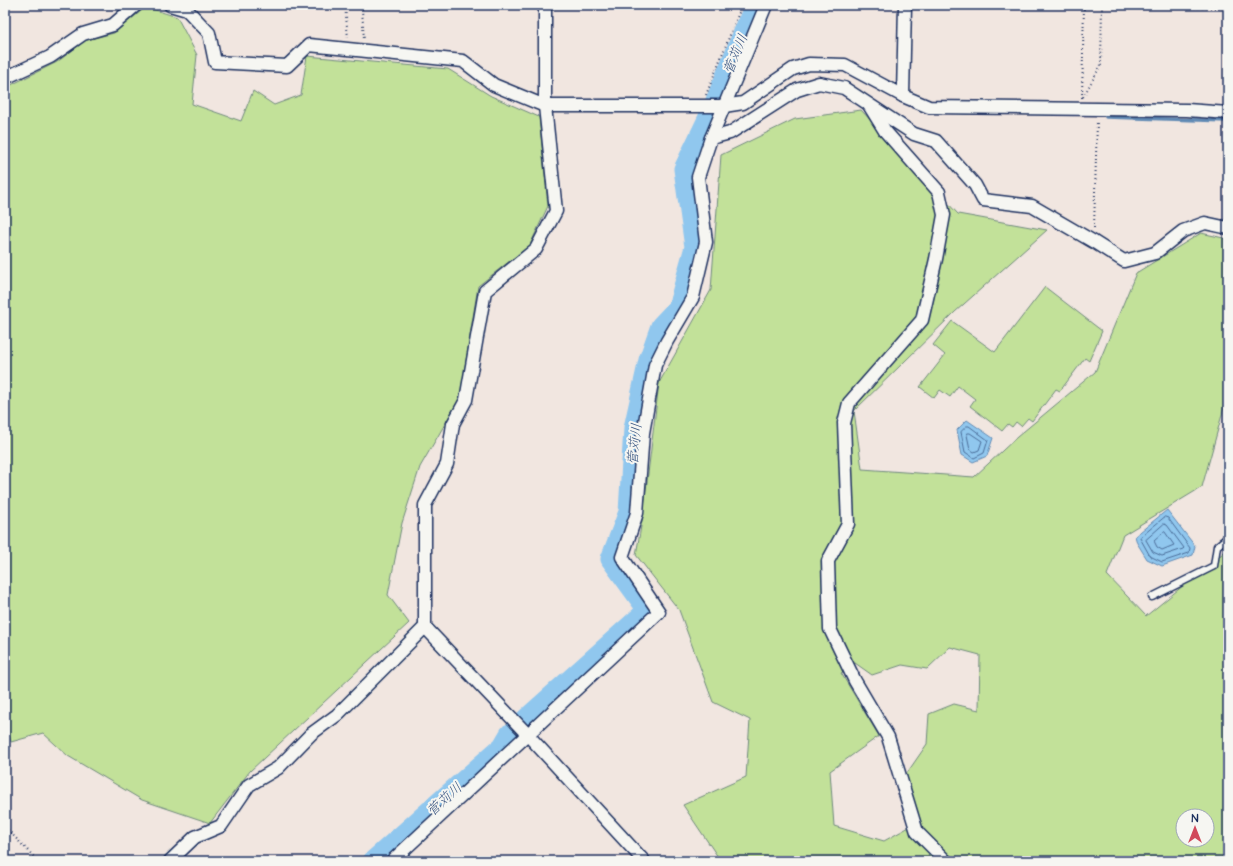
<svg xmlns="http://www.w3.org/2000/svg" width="1233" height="866" font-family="'Architects Daughter','Klee One',sans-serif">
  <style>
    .green { fill: #c2e199; stroke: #6e887c; fill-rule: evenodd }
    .water { fill: #90c7ee; stroke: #618ab4 }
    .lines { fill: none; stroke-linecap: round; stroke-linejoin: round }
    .shore { stroke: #4a6c98; stroke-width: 1 }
    .stream { stroke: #618ab4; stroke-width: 3.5 }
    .river { stroke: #90c7ee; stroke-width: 21 }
    .lane-casing { stroke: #1b2f5e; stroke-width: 9 }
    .street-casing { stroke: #1b2f5e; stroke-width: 15 }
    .path { stroke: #1b2f5e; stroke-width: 2; stroke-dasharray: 1 3; stroke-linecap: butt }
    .lane { stroke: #f6f6f2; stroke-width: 6 }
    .street { stroke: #f6f6f2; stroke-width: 12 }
    .labels { text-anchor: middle; stroke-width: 4; stroke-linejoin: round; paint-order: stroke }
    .water-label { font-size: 14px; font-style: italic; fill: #385582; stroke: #f6f6f2 }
  </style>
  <rect width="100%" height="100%" fill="#f1e6e0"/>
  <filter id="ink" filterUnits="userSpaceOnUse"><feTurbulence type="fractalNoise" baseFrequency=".025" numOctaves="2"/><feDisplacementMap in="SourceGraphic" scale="8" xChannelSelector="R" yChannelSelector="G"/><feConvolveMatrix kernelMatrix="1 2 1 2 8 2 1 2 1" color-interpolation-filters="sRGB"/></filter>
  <g filter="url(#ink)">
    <g class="green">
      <polygon points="146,7 177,17 197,55 192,104 241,121 253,91 274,105 301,95 307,56 448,69 491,96 539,117 548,206 530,245 478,286 460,398 420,467 402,523 388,595 409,623 250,771 210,823 142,800 68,756 43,733 11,742 5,720 5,88 57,62 86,40 114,33"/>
      <path d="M861 110 958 214 1047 230 955 312 854 411 862 469 974 477 1017 437 1095 372 1136 273 1201 233 1228 239V393L1202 487 1123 535 1107 575 1146 616 1228 549V861H734L718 857 683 805 746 777 750 720 713 702 679 610 636 555 643 515 659 383 711 290 721 155 795 119ZM950 647 980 655 979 710 954 704 929 714 927 744 898 786 911 826 884 841 834 826 830 771 879 736 841 673 855 663 872 675 902 665 927 669ZM1183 816H1207V840H1183Z"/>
      <polygon points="1045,287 1102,331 1089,361 1085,358 1060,391 1056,389 1032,421 1028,418 1021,426 1016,422 1012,427 1008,424 1002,431 970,406 975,399 958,386 950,397 940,390 934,398 920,387 945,355 933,345 952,321 995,352"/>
    </g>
    <g class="water">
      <polygon points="967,420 993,438 987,456 973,462 962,455 957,430"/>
      <polygon points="1167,510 1195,546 1193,555 1162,566 1147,559 1137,543 1135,536"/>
    </g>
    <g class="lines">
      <g class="shore">
        <polygon points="967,426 969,426 988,440 984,453 974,458 965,452 961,432"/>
        <polygon points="968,433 970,433 982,441 979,450 974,452 970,449 967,435"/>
        <polygon points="1165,517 1168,518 1190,548 1189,553 1162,562 1150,556 1140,538"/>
        <polygon points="1164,524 1167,525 1184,548 1183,549 1162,556 1153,552 1146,540"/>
        <polygon points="1165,532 1174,545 1162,550 1157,547 1154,541 1163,533"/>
      </g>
      <polyline class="stream" points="1106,117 1228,121"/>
      <g class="river">
        <polyline points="715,103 755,5"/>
        <polyline points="525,720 648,610 611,559 629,512 634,428 649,360 661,326 678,308 695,247 684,169 709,117"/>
        <polyline points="373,861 503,746 510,734"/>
      </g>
      <g class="lane-casing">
        <polyline id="lane" points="1152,597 1214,566 1217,546 1228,537"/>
      </g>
      <g class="street-casing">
        <g id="street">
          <polyline points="170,5 187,10 209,33 215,62 287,66 309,45 463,61 494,85 545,106 724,106 743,103 793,69 809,64 845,65 903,96 929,107 1187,110 1228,113"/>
          <polyline points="545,5 545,106 556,211 536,249 485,291 466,400 453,424 447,464 425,505 425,627 527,734 644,861"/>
          <polyline points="5,78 50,57 83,34 113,25 136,5"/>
          <polyline points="903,96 905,5"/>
          <polyline points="869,105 885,131 939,192 944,215 936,259 922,320 849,403 844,423 848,524 828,561 830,629 855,681 888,737 917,832 946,861"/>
          <polyline points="711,138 730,133 797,90 819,83 844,88 914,134 936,141 975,185 983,200 1032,206 1094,242 1124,261 1155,253 1183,231 1205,223 1228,228"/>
          <polyline points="170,861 195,837 221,826 249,785 278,768 311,734 337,715 425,627"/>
          <polyline points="392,861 659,612 622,557 637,513 643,433 655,365 667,341 693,297 706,242 698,177 711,138 766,5"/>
        </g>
      </g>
      <g class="path">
        <polyline points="345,5 348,38"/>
        <polyline points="363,5 362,9 364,40"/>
        <polyline points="1102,5 1228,8"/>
        <polyline points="6,65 6,5"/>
        <polyline points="706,95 742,5"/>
        <polyline points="1083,97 1101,65 1102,5"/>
        <polyline points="1082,98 1084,5"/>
        <polyline points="1094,228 1097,121"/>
        <polyline points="5,827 38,861"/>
        <polyline points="5,833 8,831"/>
      </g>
      <use href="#lane" class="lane"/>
      <use href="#street" class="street"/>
    </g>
  </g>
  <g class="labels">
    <g class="water-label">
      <text transform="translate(735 54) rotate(-67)" y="5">菅苅川</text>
      <text transform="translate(634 444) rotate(-84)" y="5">菅苅川</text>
      <text transform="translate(444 799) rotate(-42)" y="5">菅苅川</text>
    </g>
  </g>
  <rect width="1233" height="866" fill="none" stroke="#f6f6f2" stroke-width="20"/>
  <rect x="10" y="10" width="1213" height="846" fill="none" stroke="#1b2f5e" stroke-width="1.5" filter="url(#ink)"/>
  <g transform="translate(1195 828)"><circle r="19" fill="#f6f6f2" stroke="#9ea6b7"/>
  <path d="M0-3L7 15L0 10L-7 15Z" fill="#d1495b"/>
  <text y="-6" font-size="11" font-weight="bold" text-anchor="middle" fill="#1b2f5e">N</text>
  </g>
</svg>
